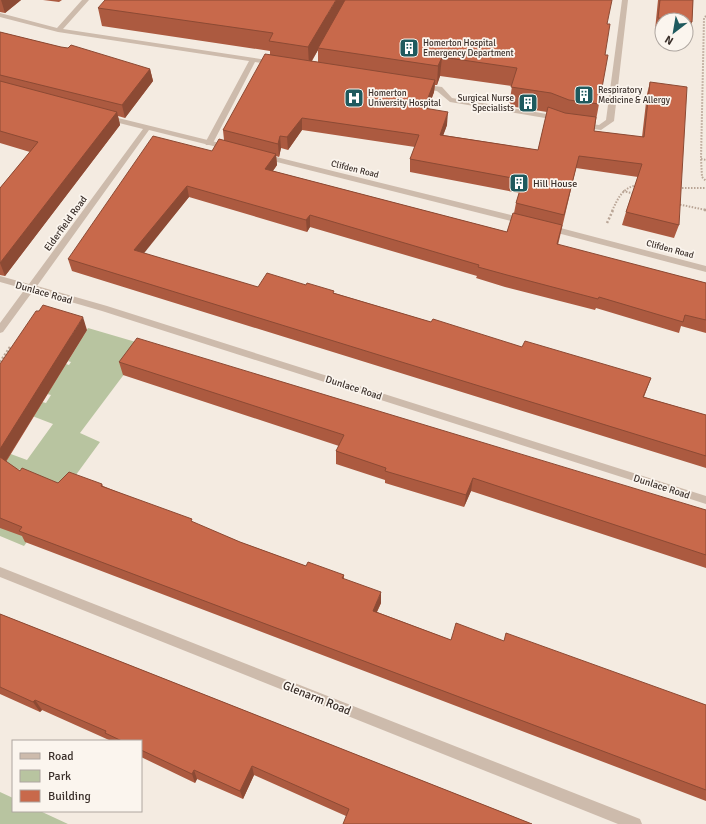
<svg xmlns="http://www.w3.org/2000/svg" width="706" height="824" font-family="Signika,sans-serif">
  <style>
    .green { fill: #b8c4a0 }
    .lines { fill: none; stroke-linecap: round; stroke-linejoin: round }
    .path-far1 { stroke: #b9a596; stroke-width: 2; stroke-dasharray: 1.5 1.5; stroke-linecap: butt }
    .path { stroke: #b9a596; stroke-width: 2.5; stroke-dasharray: 2 2; stroke-linecap: butt }
    .service { fill: #cdbbac; fill-rule: evenodd }
    .minor { fill: #cdbbac; fill-rule: evenodd }
    .wall { fill: #ac5a40; fill-rule: evenodd }
    .shaded-wall { fill: #8c4a34 }
    .building { fill: #c8694b; stroke: #8c4a34 }
    .labels { text-anchor: middle; stroke-width: 3.5; stroke-linejoin: round; paint-order: stroke }
    .far-poi-label { font-size: 9px; fill: #3b302b; stroke: #fbf5ee; text-anchor: start }
    .far-street-label { font-size: 9px; fill: #3b302b; stroke: #fbf5ee }
    .poi-label { font-size: 10px; fill: #3b302b; stroke: #fbf5ee; text-anchor: start }
    .street-label { font-size: 10px; fill: #3b302b; stroke: #fbf5ee }
    .near-street-label { font-size: 12px; fill: #3b302b; stroke: #fbf5ee }
  </style>
  <rect width="100%" height="100%" fill="#f4ebe1"/>
  <g class="green">
    <polygon points="88,328 146,345 80,433 100,442 24,546 0,536 0,488 23,471 0,462 0,450 27,460 53,424 27,414 42,402 46,403 51,395 47,394 66,364 69,365 71,362 68,361"/>
    <polygon points="0,792 13,798 13,811 40,811 68,824 0,824"/>
  </g>
  <g class="lines">
    <g class="path-far1">
      <polyline points="706,16 704,18 701,159 702,177 706,181"/>
      <polyline points="701,159 706,160"/>
      <polyline points="679,188 706,188"/>
      <polyline points="623,191 635,194"/>
      <polyline points="677,204 706,210"/>
      <path d="M612 211C618 198 623 187 638 185"/>
    </g>
    <g class="path">
      <polyline points="704,210 706,210"/>
      <polyline points="607,223 613,210"/>
      <polyline points="0,362 10,347"/>
    </g>
    <g class="service">
      <polygon points="82,0 89,0 63,29 274,61 277,63 274,65 255,62 213,143 212,145 206,145 205,143 249,61 58,32 0,17 0,13 57,28"/>
      <polygon points="622,0 628,0 614,121 601,130 579,127 578,125 582,123 599,125 606,120"/>
      <polygon points="419,84 442,87 452,98 553,115 563,120 559,122 551,119 450,102 437,91 419,88"/>
    </g>
    <g class="minor">
      <polygon points="103,115 106,115 232,146 233,148 229,150 149,130 37,286 107,306 706,496 706,504 102,311 33,291 3,332 0,333 0,323 25,289 0,282 0,276 29,284 143,129 103,119"/>
      <polygon points="261,154 264,154 523,218 527,221 523,224 261,158"/>
      <polygon points="549,225 706,266 706,272 546,230 545,228"/>
      <polygon points="0,567 635,817 640,819 642,824 618,824 0,577"/>
    </g>
  </g>
  <g class="wall">
    <polygon points="0,0 21,0 5,13 0,12"/>
    <polygon points="43,0 62,0 59,2"/>
    <polygon points="658,0 693,0 692,22 688,35 686,35 686,20 662,20 662,31 655,30"/>
    <path d="M98 8 607 24 605 55 599 104 594 131 642 137 647 94 650 82 679 225 674 238 622 225 626 212 638 177 576 168 558 245 706 283V333L681 326 679 333 596 308 595 310 505 287 476 278 477 276 310 227 307 232 189 197 143 253 258 287 334 293 431 322 522 347 651 378 644 397 706 415V468L72 271 68 259 212 151 224 140 223 130 270 54V51L102 26ZM318 50V62L312 61ZM440 76 512 86 509 106 547 112 538 150 443 135 447 125 428 109 434 92 435 85H437ZM302 130 415 147 410 159V172L519 193 516 203 514 213 507 232 273 171 277 165 276 156 279 157 281 148 288 150Z"/>
    <polygon points="0,32 150,69 153,81 125,118 118,116 120,125 5,276 0,275 0,188 30,152 0,143"/>
    <polygon points="87,330 6,462 20,471 58,483 102,484 103,486 240,542 306,566 344,575 344,579 381,603 377,612 451,640 504,641 706,705 706,801 25,542 22,536 0,528 0,364"/>
    <polygon points="119,362 706,510 706,568 471,491 464,507 385,483 385,480 336,464 336,451 339,446 123,375"/>
    <polygon points="0,614 532,824 346,816 254,775 243,799 197,779 195,783 141,757 141,741 110,741 109,740 42,710 40,712 0,694"/>
  </g>
  <g class="shaded-wall">
    <polygon points="1,0 21,0 5,13"/>
    <polygon points="336,0 346,0 318,48 318,50 309,65 308,47"/>
    <polygon points="442,57 440,76 437,85 438,66"/>
    <polygon points="150,69 153,81 125,118 122,105"/>
    <polygon points="435,80 434,92 423,121 424,108"/>
    <polygon points="117,112 120,125 5,276 0,263"/>
    <polygon points="448,112 447,125 439,147 440,135"/>
    <polygon points="302,118 302,130 288,150 287,137"/>
    <polygon points="280,136 281,148 279,157 278,144"/>
    <polygon points="276,154 277,165 266,180 265,169"/>
    <polygon points="187,186 189,197 137,262 134,250"/>
    <polygon points="310,215 310,227 307,232 306,220"/>
    <polygon points="83,317 87,330 2,467 0,463 0,449"/>
    <polygon points="473,478 471,491 464,507 466,495"/>
    <polygon points="381,592 381,603 372,622 373,611"/>
    <polygon points="35,700 42,710 40,712 33,702"/>
    <polygon points="252,766 254,775 243,799 240,791"/>
    <polygon points="194,770 197,779 195,783 192,774"/>
  </g>
  <g class="building">
    <polygon points="105,0 336,0 308,47 269,41 273,33 98,8"/>
    <polygon points="345,0 612,0 607,24 610,24 605,55 608,55 599,104 569,100 551,93 511,87 517,68 442,57 438,66 318,48"/>
    <polygon points="660,0 693,0 692,22 686,21 686,20 677,20 658,18"/>
    <polygon points="0,32 61,47 68,48 71,45 150,69 122,105 0,75"/>
    <polygon points="265,54 435,80 424,108 448,112 440,135 538,150 548,107 565,113 596,117 594,131 644,137 650,82 687,87 679,225 626,212 642,164 579,156 564,215 516,203 523,180 410,159 419,135 302,118 287,137 280,136 278,144 223,130"/>
    <polygon points="0,81 117,112 0,263 0,188 38,142 0,131"/>
    <polygon points="153,136 212,151 219,139 276,154 265,169 507,232 513,213 562,225 557,244 706,283 706,320 685,315 683,322 599,297 598,299 507,275 478,267 479,265 310,215 306,220 187,186 134,250 258,287 267,273 306,285 307,283 334,291 333,293 431,322 433,319 522,347 525,341 651,378 643,397 706,415 706,456 68,259"/>
    <polygon points="43,305 83,317 0,449 0,364 36,311 39,311"/>
    <polygon points="137,338 706,510 706,555 473,478 466,495 385,471 386,468 336,451 344,435 119,362"/>
    <polygon points="0,457 20,471 22,468 58,483 69,472 102,484 101,486 192,519 191,521 240,542 306,566 308,562 344,575 342,578 381,592 373,611 451,640 456,623 504,641 506,633 706,705 706,790 19,531 22,527 0,518"/>
    <polygon points="0,614 532,824 343,824 349,809 252,766 240,791 194,770 192,774 141,750 141,741 122,741 105,733 106,731 35,700 33,702 0,687"/>
  </g>
  <defs>
    <g id="building-square" transform="scale(1)"><rect x="-9" y="-9" width="18" height="18" rx="4" fill="#1f5a5e" stroke="#fbf5ee"/><path d="M-4-6H4V6H1V3H-1V6H-4ZM-2.5-4.3h1.7v1.8h-1.7ZM.8-4.3h1.7v1.8H.8ZM-2.5-1h1.7V.8h-1.7ZM.8-1h1.7V.8H.8Z" fill="#fff"/></g>
    <g id="hospital-square" transform="scale(1)"><rect x="-9" y="-9" width="18" height="18" rx="4" fill="#1f5a5e" stroke="#fbf5ee"/><path d="M-5-5h3v3.5h4V-5h3V5h-3V1.5h-4V5h-3Z" fill="#fff"/></g>
  </defs>
  <g fill-rule="evenodd">
    <use href="#building-square" x="409" y="48"/>
    <use href="#building-square" x="584" y="95"/>
    <use href="#hospital-square" x="354" y="98"/>
    <use href="#building-square" x="528" y="103"/>
    <use href="#building-square" x="519" y="183"/>
  </g>
  <g class="labels">
    <g class="far-poi-label">
      <text x="423" y="46">Homerton Hospital<tspan x="423" dy="10">Emergency Department</tspan></text>
      <text x="598" y="93">Respiratory<tspan x="598" dy="10">Medicine &amp; Allergy</tspan></text>
      <text x="368" y="96">Homerton<tspan x="368" dy="10">University Hospital</tspan></text>
      <text x="514" y="101" text-anchor="end">Surgical Nurse<tspan x="514" dy="10">Specialists</tspan></text>
    </g>
    <g class="far-street-label">
      <text transform="translate(355 169) rotate(14)" y="3">Clifden Road</text>
      <text transform="translate(670 249) rotate(15)" y="3">Clifden Road</text>
    </g>
    <g class="poi-label">
      <text x="533" y="187">Hill House</text>
    </g>
    <g class="street-label">
      <text transform="translate(65 223) rotate(-54)" y="4">Elderfield Road</text>
      <text transform="translate(44 292) rotate(16)" y="4">Dunlace Road</text>
      <text transform="translate(354 387) rotate(18)" y="4">Dunlace Road</text>
      <text transform="translate(662 486) rotate(18)" y="4">Dunlace Road</text>
    </g>
    <g class="near-street-label">
      <text transform="translate(317 698) rotate(22)" y="4">Glenarm Road</text>
    </g>
  </g>
  <rect x="12" y="740" width="130" height="72" fill="#fbf5ee" stroke="#aea6a0"/>
  <rect x="20" y="753" width="20" height="6" fill="#cdbbac" stroke="#aea6a0"/>
  <text x="48" y="760" font-size="12" fill="#3b302b">Road</text>
  <rect x="20" y="770" width="20" height="12" fill="#b8c4a0" stroke="#aea6a0"/>
  <text x="48" y="780" font-size="12" fill="#3b302b">Park</text>
  <rect x="20" y="790" width="20" height="12" fill="#c8694b" stroke="#aea6a0"/>
  <text x="48" y="800" font-size="12" fill="#3b302b">Building</text>
  <g transform="translate(674 32) rotate(211)"><circle r="19" fill="#fbf5ee" stroke="#aea6a0"/>
  <path d="M0-3L7 15L0 10L-7 15Z" fill="#1f5a5e"/>
  <text y="-6" font-size="11" font-weight="bold" text-anchor="middle" fill="#3b302b">N</text>
  </g>
</svg>
